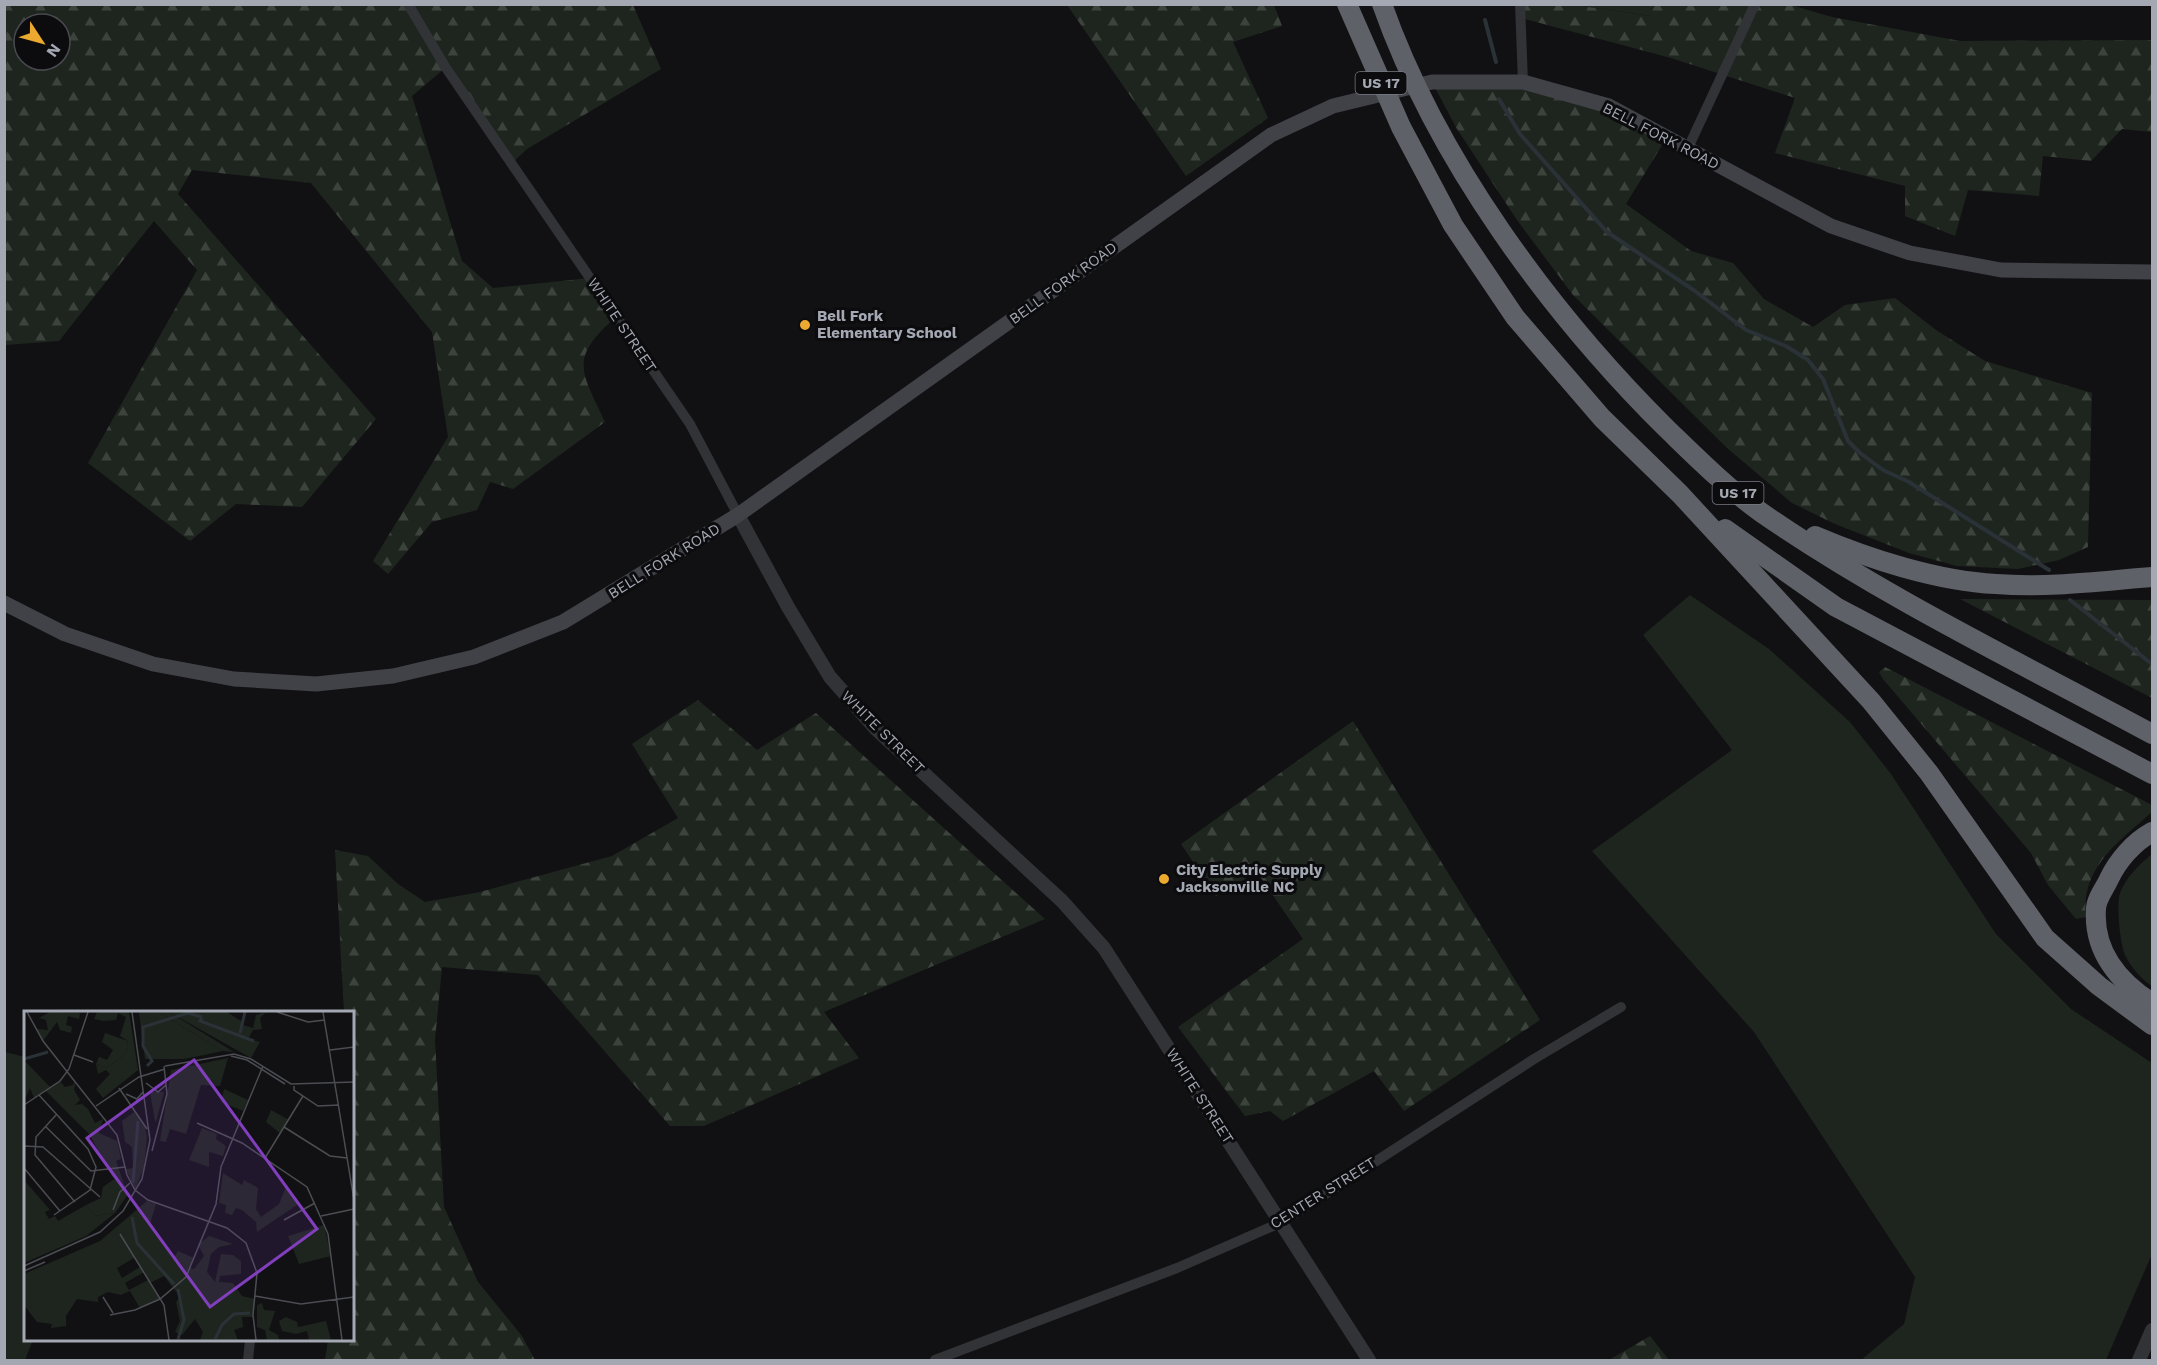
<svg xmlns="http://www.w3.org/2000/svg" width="2157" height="1365" font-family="'Work Sans',sans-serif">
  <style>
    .green { fill: #1e251e }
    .forest { fill: url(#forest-firs); fill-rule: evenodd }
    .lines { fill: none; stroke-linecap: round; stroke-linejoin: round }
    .stream { stroke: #2a3238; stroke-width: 4 }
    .minor { stroke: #323337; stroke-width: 10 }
    .tertiary { stroke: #323337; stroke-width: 14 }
    .secondary { stroke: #404247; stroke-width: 15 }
    .motorway { stroke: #5e6168; stroke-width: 20 }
    .poi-dot { fill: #eba930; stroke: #0c0c0e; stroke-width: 2 }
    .labels { text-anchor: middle; stroke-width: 6; stroke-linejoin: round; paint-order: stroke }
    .shield { fill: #0c0c0e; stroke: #767982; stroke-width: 1.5 }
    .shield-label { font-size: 14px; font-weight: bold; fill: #a3a8b3 }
    .street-label { font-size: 15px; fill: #a3a8b3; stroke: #0c0c0e }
    .poi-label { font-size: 15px; font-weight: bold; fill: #a3a8b3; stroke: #0c0c0e; text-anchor: start }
    .inset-river { fill: none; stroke: #2a3238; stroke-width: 3 }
    .inset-road { fill: none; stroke: #4b4d53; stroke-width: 1.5 }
    .view { fill: #813fbd; fill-opacity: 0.15; stroke: #813fbd; stroke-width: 3 }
    .inset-edge { fill: none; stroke: #a3a8b3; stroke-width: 3 }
  </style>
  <defs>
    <pattern id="forest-firs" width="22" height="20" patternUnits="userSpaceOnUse" patternTransform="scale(1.5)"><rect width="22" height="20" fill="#1e251e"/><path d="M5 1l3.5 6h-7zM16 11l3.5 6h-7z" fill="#3c423c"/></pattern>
  </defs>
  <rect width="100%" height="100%" fill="#111113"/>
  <g class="green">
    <polygon points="1575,5 1654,5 1651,16"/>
    <polygon points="1690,595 1769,649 1850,722 1891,774 1996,934 2071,1009 2152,1063 2152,1254 2106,1360 1861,1360 1904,1324 1915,1277 1754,1032 1592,851 1732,750 1643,635"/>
    <path d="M2152 854V986C2142 980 2130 966 2125 955 2120 944 2116 904 2120 893 2126 877 2140 864 2152 854Z"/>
    <polygon points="5,1052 25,1057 26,1340 33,1340 25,1360 5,1360"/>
  </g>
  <g class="forest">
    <path d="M5 5H633L661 69 527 149 512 163 445 68 412 96 462 261 493 288 590 278 617 316C568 359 581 370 605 422L513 489 490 482 477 510 432 522 388 574 373 561 448 437 432 332 311 183 192 170 178 194 376 419 302 507 236 504 190 541 88 463 197 270 154 221 59 341 5 345ZM24 24H60V60H24Z"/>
    <polygon points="1067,5 1274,5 1282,26 1233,42 1268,118 1186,176"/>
    <polygon points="1521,5 1575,5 1650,16 1654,5 1791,5 1832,17 1960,41 2152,40 2152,132 2122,129 2091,161 2043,156 2039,196 1968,190 1955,236 1905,216 1905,186 1775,153 1795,98 1671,58 1521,18"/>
    <polygon points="1432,82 1523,82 1609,106 1667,137 1626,204 1691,251 1733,263 1764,299 1813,327 1845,305 1895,298 1936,330 1985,361 2092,393 2088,547 2059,560 2018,569 1957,566 1909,553 1835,524 1792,503 1727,448 1573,295 1517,220 1457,129"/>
    <polygon points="1960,599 2152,600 2152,698"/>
    <path d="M1885 667 2152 805V812C2120 841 2080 867 2086 917L2076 919 2048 885 2031 853 1883 679 1879 672Z"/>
    <polygon points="698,700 757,750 816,713 1045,919 824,1012 859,1058 704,1126 670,1126 538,975 442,967 435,1040 444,1207 478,1282 522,1336 535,1360 325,1360 328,1340 352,1340 352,1012 344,1012 335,850 368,856 398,884 425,902 480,892 612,856 678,818 632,744"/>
    <polygon points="1353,721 1540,1020 1404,1111 1374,1071 1283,1121 1270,1111 1245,1116 1178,1027 1303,939 1257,872 1216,896 1181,844"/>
    <polygon points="1650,1336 1669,1360 1609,1360"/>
  </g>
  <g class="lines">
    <g class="stream">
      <polyline points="1485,20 1496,62"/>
      <polyline points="1499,99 1520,134 1607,232 1695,291 1746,330 1786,346 1808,360 1823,379 1848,441 1860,453 1883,470 1909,482 2049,570"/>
      <polyline points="2070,600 2152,664"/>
    </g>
    <g class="minor">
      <polyline points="408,4 446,68 690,424 738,515"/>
      <polyline points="1520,4 1523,82"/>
      <polyline points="1688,148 1755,4"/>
      <polyline points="248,1360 250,1340"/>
      <polyline points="935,1360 1177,1268 1282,1222 1534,1059 1621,1007"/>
    </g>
    <g class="tertiary">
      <polyline points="738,515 788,607 830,677 876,729 1062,901 1104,948 1369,1360"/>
      <polyline points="2139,1360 2152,1330"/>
    </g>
    <polyline class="secondary" points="4,603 65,634 153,664 234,679 316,684 393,676 474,657 563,622 738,515 1271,135 1333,106 1432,82 1523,82 1609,106 1831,226 1910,253 2001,270 2152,272"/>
    <g class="motorway">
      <polyline points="1347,4 1401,127 1453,225 1515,317 1602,418 1680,494 1871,701 1929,773 2045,938 2099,986 2152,1025"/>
      <path d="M1382 4C1437 160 1551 314 1667 429 1697 458 1728 489 1762 513 1885 598 2021 663 2152 734"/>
      <polyline points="1725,529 1836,607 2152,774"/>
      <path d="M1815 536C1869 559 1937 581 1996 584 2048 588 2101 581 2152 577"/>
      <path d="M2152 832C2134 842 2118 860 2109 879 2105 888 2096 899 2096 909 2093 951 2119 982 2152 1003"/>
    </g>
  </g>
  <g class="poi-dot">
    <circle cx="805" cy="325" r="6"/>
    <circle cx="1164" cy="879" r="6"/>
  </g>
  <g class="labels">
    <g class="shield">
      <rect x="1355.5" y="72" width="51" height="22" rx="4.5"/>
      <rect x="1712.5" y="482" width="51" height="22" rx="4.5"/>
    </g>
    <g class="shield-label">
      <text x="1381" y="88">US 17</text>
      <text x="1738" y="498">US 17</text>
    </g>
    <g class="street-label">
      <text transform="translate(1661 136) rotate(27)" y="5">BELL FORK ROAD</text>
      <text transform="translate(1063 283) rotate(-36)" y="5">BELL FORK ROAD</text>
      <text transform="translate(622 325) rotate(56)" y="5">WHITE STREET</text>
      <text transform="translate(664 561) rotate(-32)" y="5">BELL FORK ROAD</text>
      <text transform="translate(883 732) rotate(45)" y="5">WHITE STREET</text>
      <text transform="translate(1200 1096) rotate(57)" y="5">WHITE STREET</text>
      <text transform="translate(1323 1193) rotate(-32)" y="5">CENTER STREET</text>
    </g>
    <g class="poi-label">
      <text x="817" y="321">Bell Fork<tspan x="817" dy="17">Elementary School</tspan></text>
      <text x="1176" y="875">City Electric Supply<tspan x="1176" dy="17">Jacksonville NC</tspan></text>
    </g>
  </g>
  <g transform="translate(24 1011)">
    <rect width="330" height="330" fill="#111113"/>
    <path d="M134 1H145L210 41 199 40ZM81 22 104 30 102 42 83 57 72 53 75 46 83 49 89 39 78 31ZM204 47 196 75 177 74 162 123 146 118 142 131 136 130 147 59ZM93 166 103 185 91 202 71 205 62 194 77 187 79 176ZM300 214 307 245 275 253 264 225Z" fill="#1e251e"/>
    <path d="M26 1 56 2 55 8 44 5 42 14 48 16 47 22 36 19 33 11 19 30 12 18 24 19 22 9 15 7ZM73 1H105L114 59 79 87 72 78 86 63 82 59 74 63 72 53 83 57 102 42 104 30 96 25 102 6 94 2 92 9 79 10 70 8ZM115 1H134L199 40 160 48H121ZM145 1H203L217 10 222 1 219 14 229 17 232 4 242 1 236 7 238 18 229 19 224 28 236 31 227 47ZM0 49 27 77 36 70 41 76 49 74 52 69 50 79 56 89 51 94 58 93 64 98 71 112 79 108 75 122 93 130 97 148 92 150 101 176 93 166 89 167 66 124 22 80 10 87 6 77 0 90ZM200 78 224 89 219 100 197 91ZM126 81H140L132 111 131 110ZM247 99 265 109 256 122 242 111ZM110 101 121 115 123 127 120 156 111 179 102 158 109 157 108 136 101 131 98 110ZM178 117 193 123 192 128 202 135 199 145 185 141V156L165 149ZM199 162 218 174 220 169 234 177 232 198 237 206 255 193 262 176 276 192 233 221 232 211 218 199 212 197 208 204 201 202 202 194 195 192ZM0 169 26 199 21 201 25 208 31 205 34 210 62 194 71 205 91 202 62 225 0 252ZM123 190 132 193 126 213 149 248 154 240 170 247 166 257 170 258 180 245 174 234 185 225 209 233 195 236 187 243 183 261 191 271 197 243 209 244 217 250V263L196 265 195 271 209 272 218 285 231 288 229 306H218L219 316 210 319 214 329H176L179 321 171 308 158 324 151 321 156 310 152 291 156 286 140 265 126 272 136 288 116 297 106 280 97 284 84 281 74 286V291L53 288 42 305V315L27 317 28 313 13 311 0 294V263L76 230ZM110 247 116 256 98 267 93 257ZM120 261 124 269 105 279 101 272ZM238 292 240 299 251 300 245 319 254 324 255 329H243L241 319 233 316V294ZM262 306 273 311 274 316 302 310 307 329H285L283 320 272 323 258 320 255 310Z" fill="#1e251e" fill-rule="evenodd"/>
    <path class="inset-river" d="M178 7 176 10 230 30M216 22 221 1M0 48 24 41M123 55 128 50 119 35V16L164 2 178 6M109 172 114 110M108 206 113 232 150 273M154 328 160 309 154 278M191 328 198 314 210 303 226 302"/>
    <path class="inset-road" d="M3 1 19 30 93 124 103 164 111 179 124 189 203 217 222 232 233 262 229 304 232 329M253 1 284 11 301 9M299 1 330 189M306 39 330 36M50 44 69 51M207 45 223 49 261 73M141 55 210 43 227 48 267 73 330 71M122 72 134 81 142 74M270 75V79L294 95 315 94M95 77 123 118M102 83 113 88 119 81M15 84 64 138 72 156 66 179 30 204M0 94 36 70 45 58 64 1M72 95 115 66 141 58M32 104 12 126 11 144 51 191M173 112 218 132 283 176 304 223 318 329M21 115 67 160 101 156M260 116 306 145 323 147M0 135 19 136 76 186M128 140 143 83 140 55M241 147 279 85M0 157 36 200M89 199 96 181 106 172M297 205 330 198M260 209 291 192M96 223 140 294 145 329M0 255 76 221 99 200 118 168 126 129 108 1M0 260 21 251M231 285 277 293 330 286M79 286 89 302M86 304 111 299 136 288 162 266 192 193 197 156 239 55"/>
    <path class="view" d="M170 49 293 218 186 296 63 127Z"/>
    <rect width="330" height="330" class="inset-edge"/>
  </g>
  <rect width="2157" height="1365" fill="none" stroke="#a3a8b3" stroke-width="12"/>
  <g transform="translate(42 42) rotate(126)"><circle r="28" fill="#0c0c0e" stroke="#484a50" stroke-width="1.5"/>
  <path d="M0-4.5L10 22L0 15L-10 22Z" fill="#eba930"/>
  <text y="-9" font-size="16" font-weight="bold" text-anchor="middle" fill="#a3a8b3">N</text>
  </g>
</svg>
